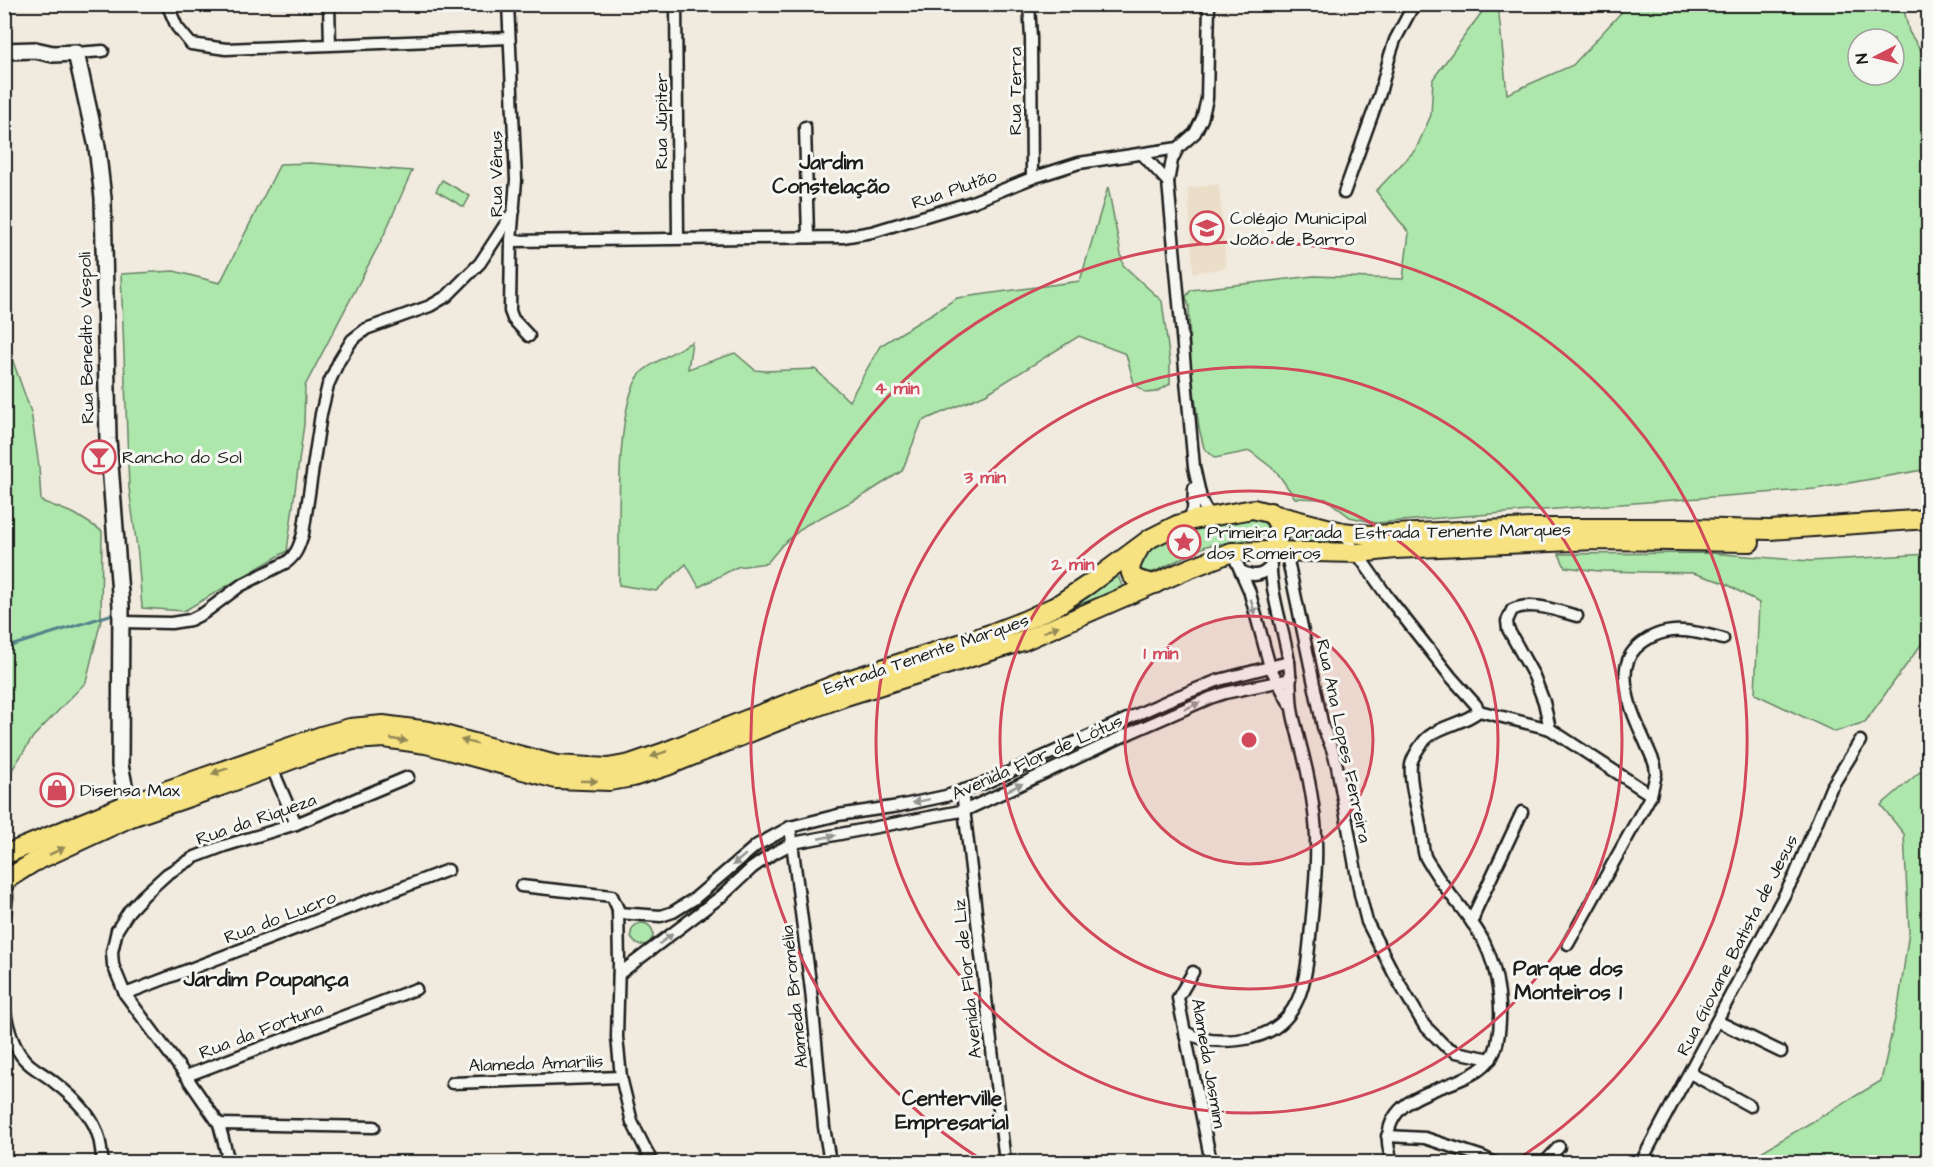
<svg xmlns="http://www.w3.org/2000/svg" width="1933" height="1167" font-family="'Architects Daughter',sans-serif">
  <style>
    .built { fill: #ebdec8 }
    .green { fill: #aee7ac; stroke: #658264; stroke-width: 1.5; fill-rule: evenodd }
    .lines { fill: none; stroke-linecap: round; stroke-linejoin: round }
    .stream { stroke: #53828a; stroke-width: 3 }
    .street-casing { stroke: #1c1c1c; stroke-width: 15 }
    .secondary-casing { stroke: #1c1c1c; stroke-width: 20 }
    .primary-casing { stroke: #1c1c1c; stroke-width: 22 }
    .street { stroke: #f6f6f2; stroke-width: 10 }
    .secondary { stroke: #f6f6f2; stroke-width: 15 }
    .primary { stroke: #f6e281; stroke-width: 18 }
    .oneway { fill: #949492 }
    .oneway2 { fill: #948954 }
    .ring { fill: none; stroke: #d1495b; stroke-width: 3 }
    .labels { text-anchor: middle; stroke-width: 6; stroke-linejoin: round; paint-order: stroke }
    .street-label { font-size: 18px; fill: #1c1c1c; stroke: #f6f6f2 }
    .poi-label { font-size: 18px; fill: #1c1c1c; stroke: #f6f6f2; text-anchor: start }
    .quarter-label { font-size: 21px; font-weight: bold; fill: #1c1c1c; stroke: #f6f6f2 }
    .centre { fill: #d1495b; stroke: #f6f6f2; stroke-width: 3 }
    .ring-label { font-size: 18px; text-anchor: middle; font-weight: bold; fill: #d1495b; stroke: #f6f6f2; stroke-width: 6; stroke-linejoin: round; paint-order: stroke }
  </style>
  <rect width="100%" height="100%" fill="#f1ebdf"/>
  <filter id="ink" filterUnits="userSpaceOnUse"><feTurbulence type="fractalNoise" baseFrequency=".0167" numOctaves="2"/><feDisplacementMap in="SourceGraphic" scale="12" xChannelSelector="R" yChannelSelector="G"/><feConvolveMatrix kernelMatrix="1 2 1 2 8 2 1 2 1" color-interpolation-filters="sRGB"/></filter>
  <g filter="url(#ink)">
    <polygon class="built" points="1219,184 1226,268 1193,273 1188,188"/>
    <g class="green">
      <path d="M1487 5H1498L1507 94 1573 65 1628 5H1903L1909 32 1928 61V469L1815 489 1376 523 1350 517 1326 499 1295 498 1276 471 1250 451 1215 458 1204 448 1199 428 1190 360 1189 306 1186 297 1191 290 1314 276 1403 279 1409 233 1376 191 1416 149 1431 115 1433 79ZM1858 39H1894V75H1858Z"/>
      <polygon points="311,163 412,171 383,237 305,386 304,424 287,551 184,611 142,608 138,555 129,488 121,274 174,271 220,283 280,164"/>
      <polygon points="442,180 470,196 464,207 436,191"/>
      <path d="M1108 187 1123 265 1162 301 1170 363V384L1156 392 1146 393 1134 383 1126 354 1079 336 986 394 922 421 902 471 866 494 806 525 782 545 767 563 737 567 699 587 686 564 656 591 619 585C620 540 613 405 641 373 648 365 680 349 692 342L688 369 735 353 755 370 765 371 815 369 849 401 880 346 957 298 1080 281Z"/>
      <polygon points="4,336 31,412 39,466 41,501 75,514 102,531 101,620 86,682 33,737 5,781"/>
      <path d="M1254 518C1267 522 1272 528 1260 538L1206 546 1156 571 1142 575 1136 563 1158 543 1185 531Z"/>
      <polygon points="1294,524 1336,544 1291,541 1292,529"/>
      <polygon points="1710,553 1810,561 1928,554 1928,635 1865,722 1835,732 1755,694 1759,603 1725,583 1693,573 1599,571 1565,567 1559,554"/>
      <polygon points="1118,576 1123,588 1076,606 1100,587"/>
      <polygon points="1928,765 1928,1162 1744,1162 1881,1081 1899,1001 1909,931 1904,834 1881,805"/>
      <circle cx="642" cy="934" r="11"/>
    </g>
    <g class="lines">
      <polyline class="stream" points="4,648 113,614"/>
      <g class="street-casing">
        <g id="street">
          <polyline points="167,4 177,27 191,44 226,49 509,38"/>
          <polyline points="329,4 330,44"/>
          <polyline points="508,4 516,180 511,241 510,311 513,319 529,336"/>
          <polyline points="676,4 678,238"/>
          <polyline points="1029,4 1031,38 1032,178"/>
          <polyline points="76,53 103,51"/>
          <polyline points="805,127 808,237"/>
          <polyline points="1142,154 1168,182 1194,467 1202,503 1210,517"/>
          <polyline points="1168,182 1172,160 1178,148"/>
          <polyline points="1344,193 1380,93 1390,55 1395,40 1414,4"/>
          <polyline points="511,241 843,237 872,232 972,202 1032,178 1079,163 1178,148 1195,133 1202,119 1207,99 1209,4"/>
          <polyline points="1187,522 1193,510 1194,488"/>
          <polyline points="1342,532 1387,596 1451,677 1476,705 1479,711"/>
          <polyline points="1286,551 1323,727 1332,749 1337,766 1360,894 1367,922 1394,974 1424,1025 1444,1045 1456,1052 1491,1059"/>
          <polyline points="1232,552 1249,590 1270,667 1290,705"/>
          <path d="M1241 571C1252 577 1261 577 1270 567"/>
          <path d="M121 622 171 623 190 620 204 613 240 586 287 562C297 554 299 546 303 534L321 414 328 385 339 361 352 340 366 329 430 306 447 296 480 263 514 211"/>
          <polyline points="1479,711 1550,729 1651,795"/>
          <path d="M1550 729 1544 702 1534 676 1508 629 1507 621 1512 610C1531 600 1557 611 1577 616"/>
          <polyline points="272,768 296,824"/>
          <polyline points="962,791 1005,1162"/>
          <polyline points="790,827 811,990 824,1127 830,1162"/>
          <polyline points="521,886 612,896 618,909 619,963 617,1037 621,1077 632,1122 652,1162"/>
          <polyline points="618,913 661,916 673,912 694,899 757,845 790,827 838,815 899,806 946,796 985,783 1169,700 1219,680 1289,662"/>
          <polyline points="4,922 7,897 6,880"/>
          <polyline points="1472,923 1476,910 1522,812"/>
          <path d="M1568 944 1651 795 1656 774 1655 765C1646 741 1631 716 1627 691 1624 676 1625 659 1636 648 1662 623 1692 630 1723 639"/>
          <polyline points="1193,972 1178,998 1211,1162"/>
          <polyline points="619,974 723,895 752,868 772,854 793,843 966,810 1130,733 1210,698 1225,693 1291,679"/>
          <polyline points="125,994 448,870"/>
          <path d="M4 1007C7 1024 12 1046 24 1059 31 1068 45 1074 54 1082 71 1095 92 1114 98 1135 101 1143 101 1154 103 1162"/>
          <polyline points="1717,1021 1781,1052"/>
          <path d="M1185 1032C1205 1043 1230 1042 1251 1038 1302 1026 1306 979 1310 937 1314 893 1320 849 1313 805 1310 783 1305 761 1299 739 1297 729 1293 718 1292 708 1290 693 1291 678 1289 662 1283 625 1268 589 1271 551"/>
          <polyline points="1690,1073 1750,1106"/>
          <polyline points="186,1076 416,989"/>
          <polyline points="452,1083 621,1077"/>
          <polyline points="219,1124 374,1127"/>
          <polyline points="1387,1136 1425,1138 1483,1157 1493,1162"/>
          <polyline points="229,1162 219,1124 186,1076 125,994 113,965 112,952 117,930 129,911 144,895 167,874 195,857 224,846 296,824 408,777"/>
          <path d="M1392 1162C1390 1155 1387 1144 1388 1136 1394 1078 1486 1095 1497 1044 1504 1012 1499 972 1484 942 1471 916 1449 896 1434 871 1431 866 1427 861 1425 856 1422 846 1422 834 1420 824 1417 807 1409 782 1411 765 1412 758 1419 747 1424 741 1437 726 1464 724 1479 711"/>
          <polyline points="1545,1162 1559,1147"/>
          <polyline points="1641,1162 1795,875 1831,788 1860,741"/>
        </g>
      </g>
      <g class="secondary-casing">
        <polyline id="secondary" points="4,51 35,50 53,54 76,53 97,147 103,198 108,439 121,606 120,765 128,804"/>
      </g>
      <g class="primary-casing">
        <g id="primary">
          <path d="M1270 512C1283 527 1281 535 1271 551"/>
          <path d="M1139 549C1124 574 1128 579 1155 584"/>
          <polyline points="4,855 128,804 321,736 350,728 383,725 429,731 556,765 608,768 630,764 662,753 842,682 990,634 1026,620 1056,606 1089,584 1151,538 1177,525 1193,520 1253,509 1342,532 1371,535 1531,528 1682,528 1770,530 1928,519"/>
          <polyline points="4,881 34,862 131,817 221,786 304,755 353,740 384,738 426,744 556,779 609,781 633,777 667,766 783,719 846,696 1023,641 1188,569 1232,552 1271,551 1358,553 1395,549 1595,540 1750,542"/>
        </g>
      </g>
      <use href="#street" class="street"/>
      <use href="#secondary" class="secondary"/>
      <use href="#primary" class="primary"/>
    </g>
    <defs><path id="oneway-solid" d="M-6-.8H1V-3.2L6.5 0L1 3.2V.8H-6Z" transform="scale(1.5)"/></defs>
    <g class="oneway">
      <use href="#oneway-solid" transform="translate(1253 607) rotate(74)"/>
      <use href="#oneway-solid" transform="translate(1192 706) rotate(-24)"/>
      <use href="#oneway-solid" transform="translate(1015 787) rotate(-25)"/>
      <use href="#oneway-solid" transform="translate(921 801) rotate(168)"/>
      <use href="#oneway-solid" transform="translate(827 837) rotate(-11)"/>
      <use href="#oneway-solid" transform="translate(739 860) rotate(140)"/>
      <use href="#oneway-solid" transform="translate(666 939) rotate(-37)"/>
    </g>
    <g class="oneway2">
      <use href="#oneway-solid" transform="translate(1051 629) rotate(-23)"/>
      <use href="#oneway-solid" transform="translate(399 740) rotate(8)"/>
      <use href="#oneway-solid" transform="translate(469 742) rotate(-165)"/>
      <use href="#oneway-solid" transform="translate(659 754) rotate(161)"/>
      <use href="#oneway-solid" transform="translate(220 771) rotate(161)"/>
      <use href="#oneway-solid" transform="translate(589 781) rotate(1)"/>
      <use href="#oneway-solid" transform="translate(57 851) rotate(-26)"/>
    </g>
  </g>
  <circle cx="1249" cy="740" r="124" fill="#d1495b" fill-opacity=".12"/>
  <g class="ring">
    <circle cx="1249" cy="740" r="124"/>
    <circle cx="1249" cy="740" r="249"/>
    <circle cx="1249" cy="740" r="373"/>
    <path d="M985 1162A498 498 0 1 1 1513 1162"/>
  </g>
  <defs>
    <g id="school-ring" transform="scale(1.725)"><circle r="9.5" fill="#f6f6f2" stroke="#d1495b" stroke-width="1.5"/><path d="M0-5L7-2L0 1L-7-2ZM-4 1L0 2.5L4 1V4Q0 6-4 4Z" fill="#d1495b"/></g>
    <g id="bar-ring" transform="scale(1.725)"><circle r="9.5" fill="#f6f6f2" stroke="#d1495b" stroke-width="1.5"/><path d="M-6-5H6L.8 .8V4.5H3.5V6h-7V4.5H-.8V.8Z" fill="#d1495b"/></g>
    <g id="sight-ring" transform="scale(1.725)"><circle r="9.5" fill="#f6f6f2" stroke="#d1495b" stroke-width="1.5"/><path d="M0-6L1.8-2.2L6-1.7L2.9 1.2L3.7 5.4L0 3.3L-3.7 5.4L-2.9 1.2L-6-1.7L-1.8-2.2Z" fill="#d1495b"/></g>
    <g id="shop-ring" transform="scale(1.725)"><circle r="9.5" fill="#f6f6f2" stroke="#d1495b" stroke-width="1.5"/><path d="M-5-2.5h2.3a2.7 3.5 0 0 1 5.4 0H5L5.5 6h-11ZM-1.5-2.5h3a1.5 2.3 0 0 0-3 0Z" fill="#d1495b"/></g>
  </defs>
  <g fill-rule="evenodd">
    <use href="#school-ring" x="1207" y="228"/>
    <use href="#bar-ring" x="99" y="457"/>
    <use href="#sight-ring" x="1184" y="542"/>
    <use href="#shop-ring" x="57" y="790"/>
  </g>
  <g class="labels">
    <g class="street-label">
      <text transform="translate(1015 91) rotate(-90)" y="6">Rua Terra</text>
      <text transform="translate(661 121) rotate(-90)" y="6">Rua Júpiter</text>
      <text transform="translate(496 174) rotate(-90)" y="6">Rua Vênus</text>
      <text transform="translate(954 189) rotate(-19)" y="6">Rua Plutão</text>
      <text transform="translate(86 338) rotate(-91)" y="6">Rua Benedito Vespoli</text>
      <text transform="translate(1463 531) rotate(-1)" y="6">Estrada Tenente Marques</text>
      <text transform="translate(926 654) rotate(-19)" y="6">Estrada Tenente Marques</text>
      <text transform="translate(1344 741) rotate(78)" y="6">Rua Ana Lopes Ferreira</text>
      <text transform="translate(1037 757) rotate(-24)" y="6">Avenida Flor de Lótus</text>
      <text transform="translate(256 819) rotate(-19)" y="6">Rua da Riqueza</text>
      <text transform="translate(280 917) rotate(-21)" y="6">Rua do Lucro</text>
      <text transform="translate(1737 945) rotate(-63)" y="6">Rua Giovane Batista de Jesus</text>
      <text transform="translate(967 979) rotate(-96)" y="6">Avenida Flor de Liz</text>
      <text transform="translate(794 997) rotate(-96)" y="6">Alameda Bromélia</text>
      <text transform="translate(261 1030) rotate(-21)" y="6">Rua da Fortuna</text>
      <text transform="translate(536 1063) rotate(-2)" y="6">Alameda Amarilis</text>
      <text transform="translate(1209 1063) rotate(80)" y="6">Alameda Jasmim</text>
    </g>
    <g class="poi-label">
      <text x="1230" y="224">Colégio Municipal<tspan x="1230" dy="21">João de Barro</tspan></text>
      <text x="122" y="463">Rancho do Sol</text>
      <text x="1207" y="538">Primeira Parada<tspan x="1207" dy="21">dos Romeiros</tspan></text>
      <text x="80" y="796">Disensa Max</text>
    </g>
    <g class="quarter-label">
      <text x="831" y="169">Jardim<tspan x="831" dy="24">Constelação</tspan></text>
      <text x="1568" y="975">Parque dos<tspan x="1568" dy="24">Monteiros 1</tspan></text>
      <text x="266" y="986">Jardim Poupança</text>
      <text x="952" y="1105">Centerville<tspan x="952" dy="24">Empresarial</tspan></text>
    </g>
  </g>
  <circle cx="1249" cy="740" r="9" class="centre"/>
  <g class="ring-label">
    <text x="897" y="394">4 min</text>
    <text x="985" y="483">3 min</text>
    <text x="1073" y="570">2 min</text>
    <text x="1161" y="659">1 min</text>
  </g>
  <rect width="1933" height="1167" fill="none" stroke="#f6f6f2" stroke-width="24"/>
  <rect x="12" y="12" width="1909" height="1143" fill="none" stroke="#1c1c1c" stroke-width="2" filter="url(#ink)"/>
  <g transform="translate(1876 57) rotate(263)"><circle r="28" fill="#f6f6f2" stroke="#9f9f9c" stroke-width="1.5"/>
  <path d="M0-4.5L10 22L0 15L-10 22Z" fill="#d1495b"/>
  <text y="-9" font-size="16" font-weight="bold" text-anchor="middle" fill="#1c1c1c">N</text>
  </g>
</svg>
